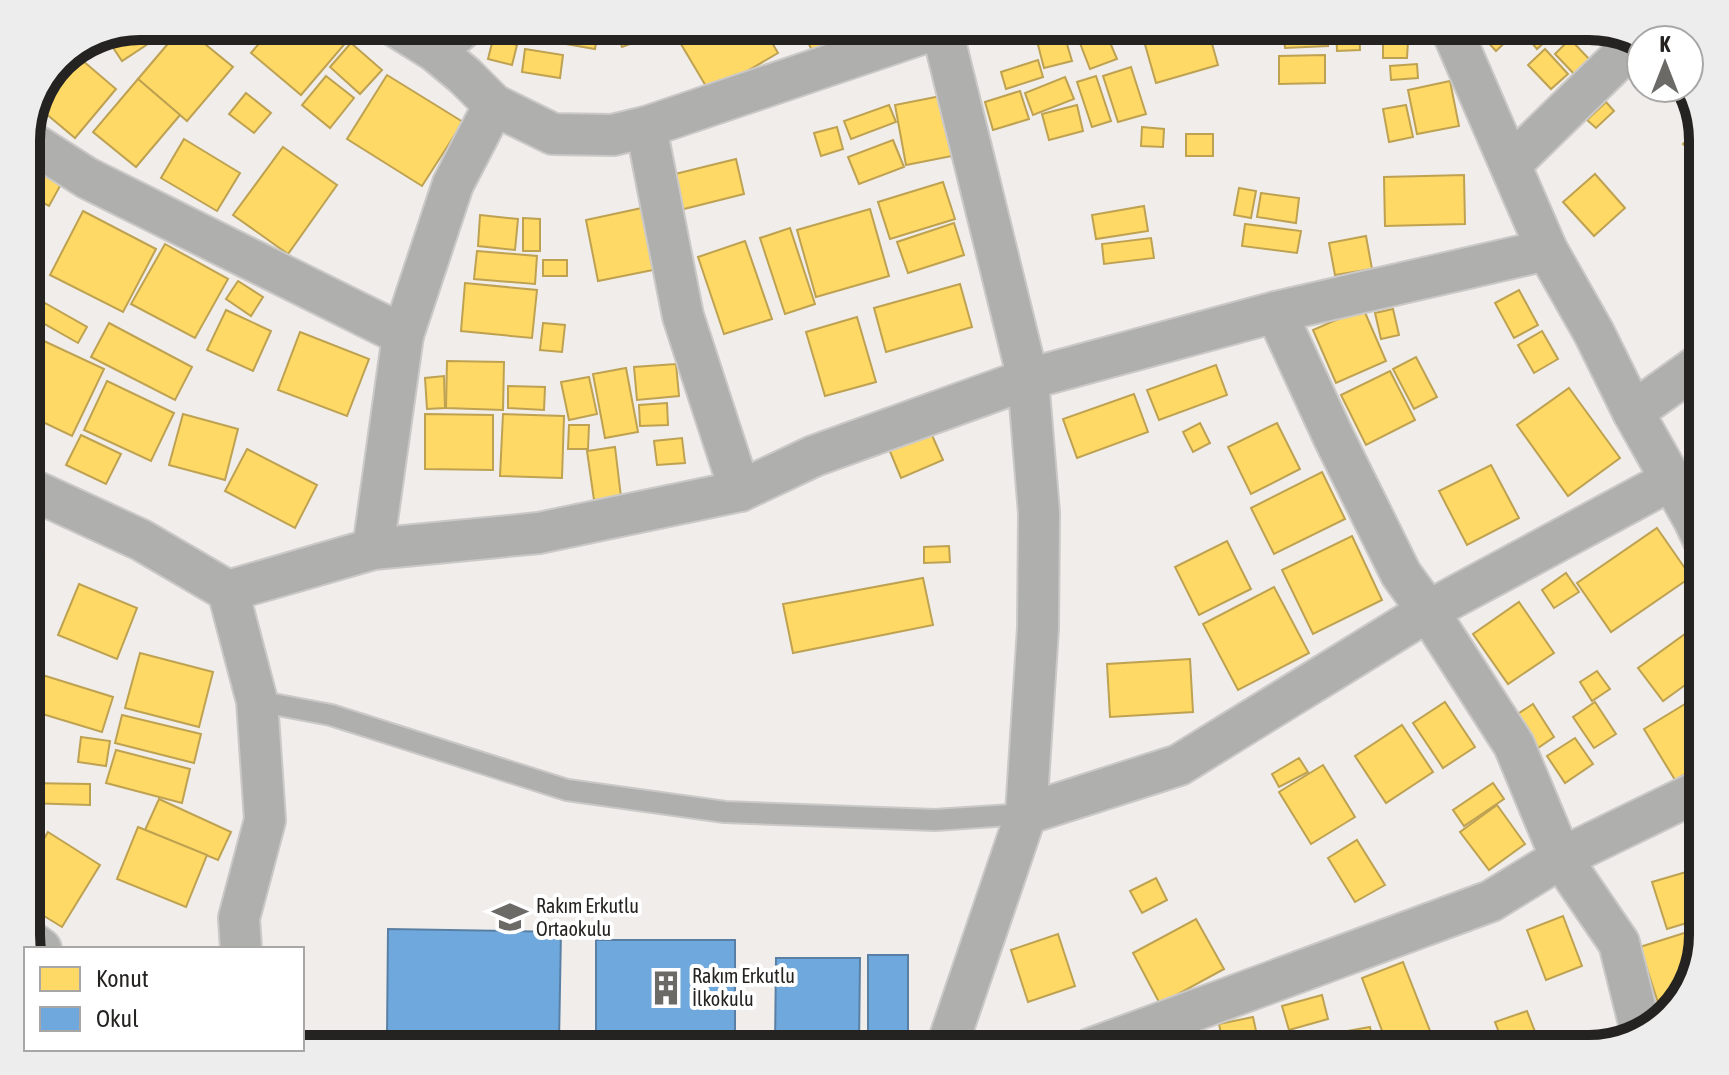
<svg xmlns="http://www.w3.org/2000/svg" width="1729" height="1075" font-family="'Asap Condensed',sans-serif">
  <style>
    .homes { fill: #ffd966; stroke: #bea251; stroke-width: 2 }
    .schools { fill: #6fa8dc; stroke: #5980a4; stroke-width: 2 }
    .lines { fill: none; stroke-linecap: round; stroke-linejoin: round }
    .service-casing { stroke: #cbc9c7; stroke-width: 24 }
    .minor-casing { stroke: #cbc9c7; stroke-width: 44 }
    .service { stroke: #afafae; stroke-width: 20 }
    .minor { stroke: #afafae; stroke-width: 40 }
    .labels { text-anchor: middle; stroke-width: 8; stroke-linejoin: round; paint-order: stroke }
    .poi-label { font-size: 20px; fill: #252321; stroke: #fff; text-anchor: start }
    .rim { fill: none; stroke: #252321; stroke-width: 10 }
  </style>
  <rect width="100%" height="100%" fill="#f0edea"/>
  <g class="homes">
    <polygon points="140,26 149,26 157,38 122,61 110,43"/>
    <polygon points="183,26 233,67 187,121 138,79"/>
    <polygon points="274,26 360,26 301,95 251,53"/>
    <polygon points="516,26 599,26 595,49 514,35"/>
    <polygon points="614,26 675,26 676,27 622,47"/>
    <polygon points="688,26 762,26 778,53 710,93 675,34"/>
    <polygon points="766,26 805,26 775,42"/>
    <polygon points="805,26 820,26 829,45 813,53 801,27"/>
    <polygon points="1171,26 1207,26 1218,65 1156,83 1142,34"/>
    <polygon points="1224,26 1260,26 1260,38 1225,38"/>
    <polygon points="1283,26 1327,26 1328,46 1285,48"/>
    <polygon points="1336,26 1359,26 1360,50 1337,51"/>
    <polygon points="1383,26 1414,26 1414,38 1383,39"/>
    <polygon points="1496,26 1515,26 1518,30 1496,51 1484,38"/>
    <polygon points="1534,26 1555,26 1558,30 1537,49 1525,35"/>
    <polygon points="1565,26 1587,26 1575,37"/>
    <polygon points="1104,28 1117,59 1090,69 1078,38"/>
    <polygon points="1064,34 1072,61 1044,68 1037,41"/>
    <polygon points="493,39 517,45 512,65 488,59"/>
    <polygon points="1570,39 1591,61 1576,76 1555,54"/>
    <polygon points="1383,41 1408,41 1407,58 1383,58"/>
    <polygon points="351,43 382,70 360,94 330,67"/>
    <polygon points="525,49 563,55 560,78 522,72"/>
    <polygon points="1545,49 1568,74 1551,89 1528,65"/>
    <polygon points="76,55 116,89 75,138 38,107 45,91"/>
    <polygon points="1325,55 1325,83 1279,84 1279,56"/>
    <polygon points="1038,60 1043,77 1006,89 1001,72"/>
    <polygon points="1417,64 1418,78 1391,80 1390,66"/>
    <polygon points="1131,67 1146,114 1118,122 1103,76"/>
    <polygon points="387,75 463,122 422,186 347,139"/>
    <polygon points="326,76 354,98 330,128 302,105"/>
    <polygon points="1096,76 1111,121 1092,127 1077,82"/>
    <polygon points="1065,77 1074,99 1033,115 1025,93"/>
    <polygon points="138,79 180,115 136,167 93,132"/>
    <polygon points="1450,81 1459,126 1417,134 1408,90"/>
    <polygon points="1020,91 1029,119 993,130 985,102"/>
    <polygon points="246,93 271,113 254,133 229,114"/>
    <polygon points="946,95 957,155 906,165 895,105"/>
    <polygon points="1606,102 1614,111 1596,128 1587,120"/>
    <polygon points="889,105 896,122 851,139 844,121"/>
    <polygon points="1077,105 1083,131 1049,140 1042,114"/>
    <polygon points="1406,105 1413,137 1389,142 1383,109"/>
    <polygon points="1701,126 1703,133 1703,173 1696,166 1701,162 1683,144"/>
    <polygon points="837,127 843,149 821,156 814,133"/>
    <polygon points="1142,127 1164,129 1163,147 1141,146"/>
    <rect x="1186" y="134" width="27" height="22"/>
    <polygon points="184,139 240,173 217,211 161,178"/>
    <polygon points="893,140 904,167 859,184 848,157"/>
    <polygon points="283,147 337,185 288,254 233,215"/>
    <polygon points="736,159 744,194 680,210 671,175"/>
    <polygon points="36,162 65,177 49,206 26,194 26,180"/>
    <polygon points="1595,174 1625,208 1594,236 1563,202"/>
    <polygon points="1464,175 1465,224 1385,226 1384,177"/>
    <polygon points="943,182 955,219 890,239 878,202"/>
    <polygon points="1239,188 1256,191 1251,218 1234,215"/>
    <polygon points="1261,193 1299,198 1296,223 1257,217"/>
    <polygon points="651,206 663,268 598,281 586,220"/>
    <polygon points="1144,206 1148,231 1096,239 1092,215"/>
    <polygon points="870,209 889,276 816,297 797,230"/>
    <polygon points="83,211 156,249 123,312 50,275"/>
    <polygon points="480,215 518,219 515,250 478,246"/>
    <polygon points="523,218 540,219 540,251 523,251"/>
    <polygon points="954,223 964,255 908,273 897,242"/>
    <polygon points="1245,224 1301,231 1297,253 1242,246"/>
    <polygon points="790,228 815,304 785,314 760,238"/>
    <polygon points="1366,236 1372,269 1335,275 1329,243"/>
    <polygon points="1151,238 1154,258 1104,264 1102,244"/>
    <polygon points="745,241 772,319 724,334 698,257"/>
    <polygon points="165,244 228,279 195,338 131,304"/>
    <polygon points="477,251 537,256 535,284 474,279"/>
    <rect x="543" y="260" width="24" height="16"/>
    <polygon points="238,281 263,297 251,316 226,299"/>
    <polygon points="465,283 537,290 532,338 461,331"/>
    <polygon points="960,284 972,327 886,352 874,308"/>
    <polygon points="1519,290 1538,325 1514,338 1495,303"/>
    <polygon points="45,303 87,327 78,343 36,319"/>
    <polygon points="1363,308 1386,361 1336,383 1313,330"/>
    <polygon points="1393,309 1399,335 1381,339 1375,313"/>
    <polygon points="226,310 271,331 253,371 207,350"/>
    <polygon points="857,317 876,382 825,396 806,332"/>
    <polygon points="109,323 192,367 175,400 91,357"/>
    <polygon points="543,323 565,325 562,352 540,350"/>
    <polygon points="1542,331 1558,359 1534,373 1518,345"/>
    <polygon points="300,332 369,359 347,416 278,390"/>
    <polygon points="29,334 104,369 72,436 26,414 26,341"/>
    <polygon points="1416,357 1437,397 1414,409 1393,369"/>
    <polygon points="447,361 504,362 503,410 446,408"/>
    <polygon points="676,364 679,396 637,400 634,367"/>
    <polygon points="1216,365 1227,395 1159,420 1147,390"/>
    <polygon points="626,368 638,432 605,438 593,374"/>
    <polygon points="1390,371 1415,420 1366,445 1341,395"/>
    <polygon points="444,376 445,408 427,409 425,378"/>
    <polygon points="589,377 597,414 569,420 561,382"/>
    <polygon points="107,381 174,413 151,461 84,430"/>
    <polygon points="508,386 545,387 544,410 508,408"/>
    <polygon points="1569,388 1620,458 1568,496 1517,425"/>
    <polygon points="1134,394 1148,432 1077,458 1063,419"/>
    <polygon points="667,403 668,425 640,426 639,405"/>
    <polygon points="183,414 238,429 225,480 169,465"/>
    <polygon points="425,414 493,415 493,470 425,469"/>
    <polygon points="503,414 564,416 562,478 500,476"/>
    <polygon points="1200,423 1210,443 1193,452 1183,432"/>
    <polygon points="1277,423 1300,469 1251,494 1228,447"/>
    <polygon points="569,425 589,425 588,449 568,449"/>
    <polygon points="931,433 943,460 901,478 889,449"/>
    <polygon points="81,435 121,454 106,484 66,465"/>
    <polygon points="682,438 685,463 657,465 654,441"/>
    <polygon points="615,447 621,497 594,500 587,451"/>
    <polygon points="247,449 317,485 295,528 225,491"/>
    <polygon points="1491,465 1519,518 1467,545 1439,491"/>
    <polygon points="1322,472 1345,519 1274,554 1251,508"/>
    <polygon points="1657,528 1691,577 1611,632 1577,583"/>
    <polygon points="1352,536 1382,600 1313,634 1282,570"/>
    <polygon points="1227,541 1251,589 1199,615 1175,567"/>
    <polygon points="949,546 950,562 924,563 924,547"/>
    <polygon points="26,551 44,555 35,585 26,582"/>
    <polygon points="1566,573 1579,592 1554,608 1542,590"/>
    <polygon points="923,578 933,625 793,653 783,604"/>
    <polygon points="79,584 137,608 117,659 58,635"/>
    <polygon points="1274,587 1309,653 1238,690 1203,624"/>
    <polygon points="1519,602 1554,653 1508,684 1473,634"/>
    <polygon points="1685,634 1703,659 1703,672 1663,701 1638,668"/>
    <polygon points="140,653 213,672 199,727 125,708"/>
    <polygon points="1190,659 1193,712 1110,717 1107,664"/>
    <polygon points="1597,671 1610,689 1592,701 1580,682"/>
    <polygon points="36,673 113,697 102,732 26,709"/>
    <polygon points="1703,693 1703,763 1675,780 1644,729"/>
    <polygon points="1445,702 1475,747 1443,768 1413,723"/>
    <polygon points="1595,702 1616,734 1594,748 1573,717"/>
    <polygon points="1533,704 1554,737 1535,750 1513,717"/>
    <polygon points="122,715 201,734 194,763 115,743"/>
    <polygon points="1402,725 1433,772 1386,803 1355,756"/>
    <polygon points="81,737 110,741 106,766 78,762"/>
    <polygon points="1575,738 1593,764 1565,783 1547,756"/>
    <polygon points="116,750 190,769 182,803 106,783"/>
    <polygon points="1299,758 1308,772 1279,787 1272,774"/>
    <polygon points="1323,765 1355,817 1311,844 1279,792"/>
    <polygon points="26,783 90,784 90,805 26,803"/>
    <polygon points="1493,783 1504,799 1464,826 1453,810"/>
    <polygon points="159,799 231,832 218,860 145,830"/>
    <polygon points="1497,805 1525,844 1489,870 1460,832"/>
    <polygon points="138,827 207,855 186,907 117,879"/>
    <polygon points="48,832 100,865 62,927 26,905 26,869"/>
    <polygon points="1357,840 1385,885 1355,902 1328,858"/>
    <polygon points="1703,867 1703,918 1667,929 1652,882"/>
    <polygon points="1156,878 1167,900 1142,913 1130,891"/>
    <polygon points="1563,916 1582,966 1546,980 1527,930"/>
    <polygon points="1196,919 1224,969 1160,1004 1133,953"/>
    <polygon points="1703,927 1703,936 1684,998 1663,1018 1640,947"/>
    <polygon points="1058,934 1075,986 1028,1002 1011,950"/>
    <polygon points="1403,962 1434,1041 1412,1049 1389,1049 1362,978"/>
    <polygon points="1322,995 1328,1019 1289,1030 1282,1006"/>
    <polygon points="1527,1011 1537,1037 1505,1048 1495,1022"/>
    <polygon points="1253,1017 1260,1049 1224,1049 1219,1024"/>
    <polygon points="1370,1027 1374,1049 1316,1049 1314,1037"/>
    <polygon points="1559,1033 1566,1049 1520,1049"/>
    <polygon points="1311,1039 1312,1049 1286,1049 1285,1041"/>
  </g>
  <g class="schools">
    <polygon points="388,929 561,932 559,1042 387,1039"/>
    <rect x="596" y="940" width="139" height="97"/>
    <rect x="868" y="955" width="40" height="83"/>
    <polygon points="776,958 860,958 859,1049 775,1048"/>
  </g>
  <g class="lines">
    <g class="service-casing">
      <polyline id="service" points="257,701 331,715 567,790 725,812 935,820 1026,814"/>
    </g>
    <g class="minor-casing">
      <g id="minor">
        <polyline points="395,26 435,51 465,76 494,105 553,134 613,135 646,127 945,26"/>
        <polyline points="941,26 1028,379 1039,513 1038,628 1026,814 946,1049"/>
        <polyline points="1450,26 1547,250 1594,333 1633,412 1694,520 1703,539"/>
        <polyline points="435,51 465,26"/>
        <polyline points="646,127 683,316 740,491"/>
        <polyline points="26,139 87,178 403,335"/>
        <polyline points="1511,164 1638,40"/>
        <polyline points="1276,312 1334,438 1401,574 1428,611 1514,745 1561,858 1619,943 1642,1035"/>
        <polyline points="1633,412 1703,362"/>
        <polyline points="26,487 141,540 228,591 373,549 539,533 740,491 814,456 1028,379 1276,312 1547,250"/>
        <polyline points="373,549 403,335 453,184 494,105"/>
        <polyline points="228,591 257,701 265,820 239,918 241,949"/>
        <polyline points="1026,814 1179,765 1428,611 1671,480"/>
        <polyline points="26,938 41,949"/>
        <polyline points="1090,1049 1491,901 1561,858 1703,789"/>
      </g>
    </g>
    <use href="#service" class="service"/>
    <use href="#minor" class="minor"/>
  </g>
  <defs>
    <g id="school-bare" transform="scale(2.76)"><path d="M0-5L7-2L0 1L-7-2ZM-4 1L0 2.5L4 1V4Q0 6-4 4Z" fill="#6c6a67" stroke="#fff" stroke-width="2.5" paint-order="stroke"/></g>
    <g id="building-bare" transform="scale(2.76)"><path d="M-4-6H4V6H1V3H-1V6H-4ZM-2.5-4.3h1.7v1.8h-1.7ZM.8-4.3h1.7v1.8H.8ZM-2.5-1h1.7V.8h-1.7ZM.8-1h1.7V.8H.8Z" fill="#6c6a67" stroke="#fff" stroke-width="2.5" paint-order="stroke"/></g>
  </defs>
  <g fill-rule="evenodd">
    <use href="#school-bare" x="510" y="917"/>
    <use href="#building-bare" x="666" y="988"/>
  </g>
  <g class="labels">
    <g class="poi-label">
      <text x="536" y="913">Rakım Erkutlu<tspan x="536" dy="23">Ortaokulu</tspan></text>
      <text x="692" y="983">Rakım Erkutlu<tspan x="692" dy="23">İlkokulu</tspan></text>
    </g>
  </g>
  <path d="M0 0H1729V1075H0ZM140 40H1589A100 100 0 0 1 1689 140V935A100 100 0 0 1 1589 1035H140A100 100 0 0 1 40 935V140A100 100 0 0 1 140 40Z" fill="#eeeded" fill-rule="evenodd"/>
  <path class="rim" d="M140 40H1589A100 100 0 0 1 1689 140V935A100 100 0 0 1 1589 1035H140A100 100 0 0 1 40 935V140A100 100 0 0 1 140 40Z"/>
  <rect x="24" y="947" width="280" height="104" fill="#ffffff" stroke="#a8a7a6" stroke-width="2"/>
  <rect x="40" y="967" width="40" height="24" fill="#ffd966" stroke="#a8a7a6" stroke-width="2"/>
  <text x="96" y="987" font-size="24" fill="#252321">Konut</text>
  <rect x="40" y="1007" width="40" height="24" fill="#6fa8dc" stroke="#a8a7a6" stroke-width="2"/>
  <text x="96" y="1027" font-size="24" fill="#252321">Okul</text>
  <g transform="translate(1665 64)"><circle r="38" fill="#ffffff" stroke="#a8a7a6" stroke-width="2"/>
  <path d="M0-6L14 30L0 20L-14 30Z" fill="#6c6a67"/>
  <text y="-12" font-size="22" font-weight="bold" text-anchor="middle" fill="#252321">K</text>
  </g>
</svg>
